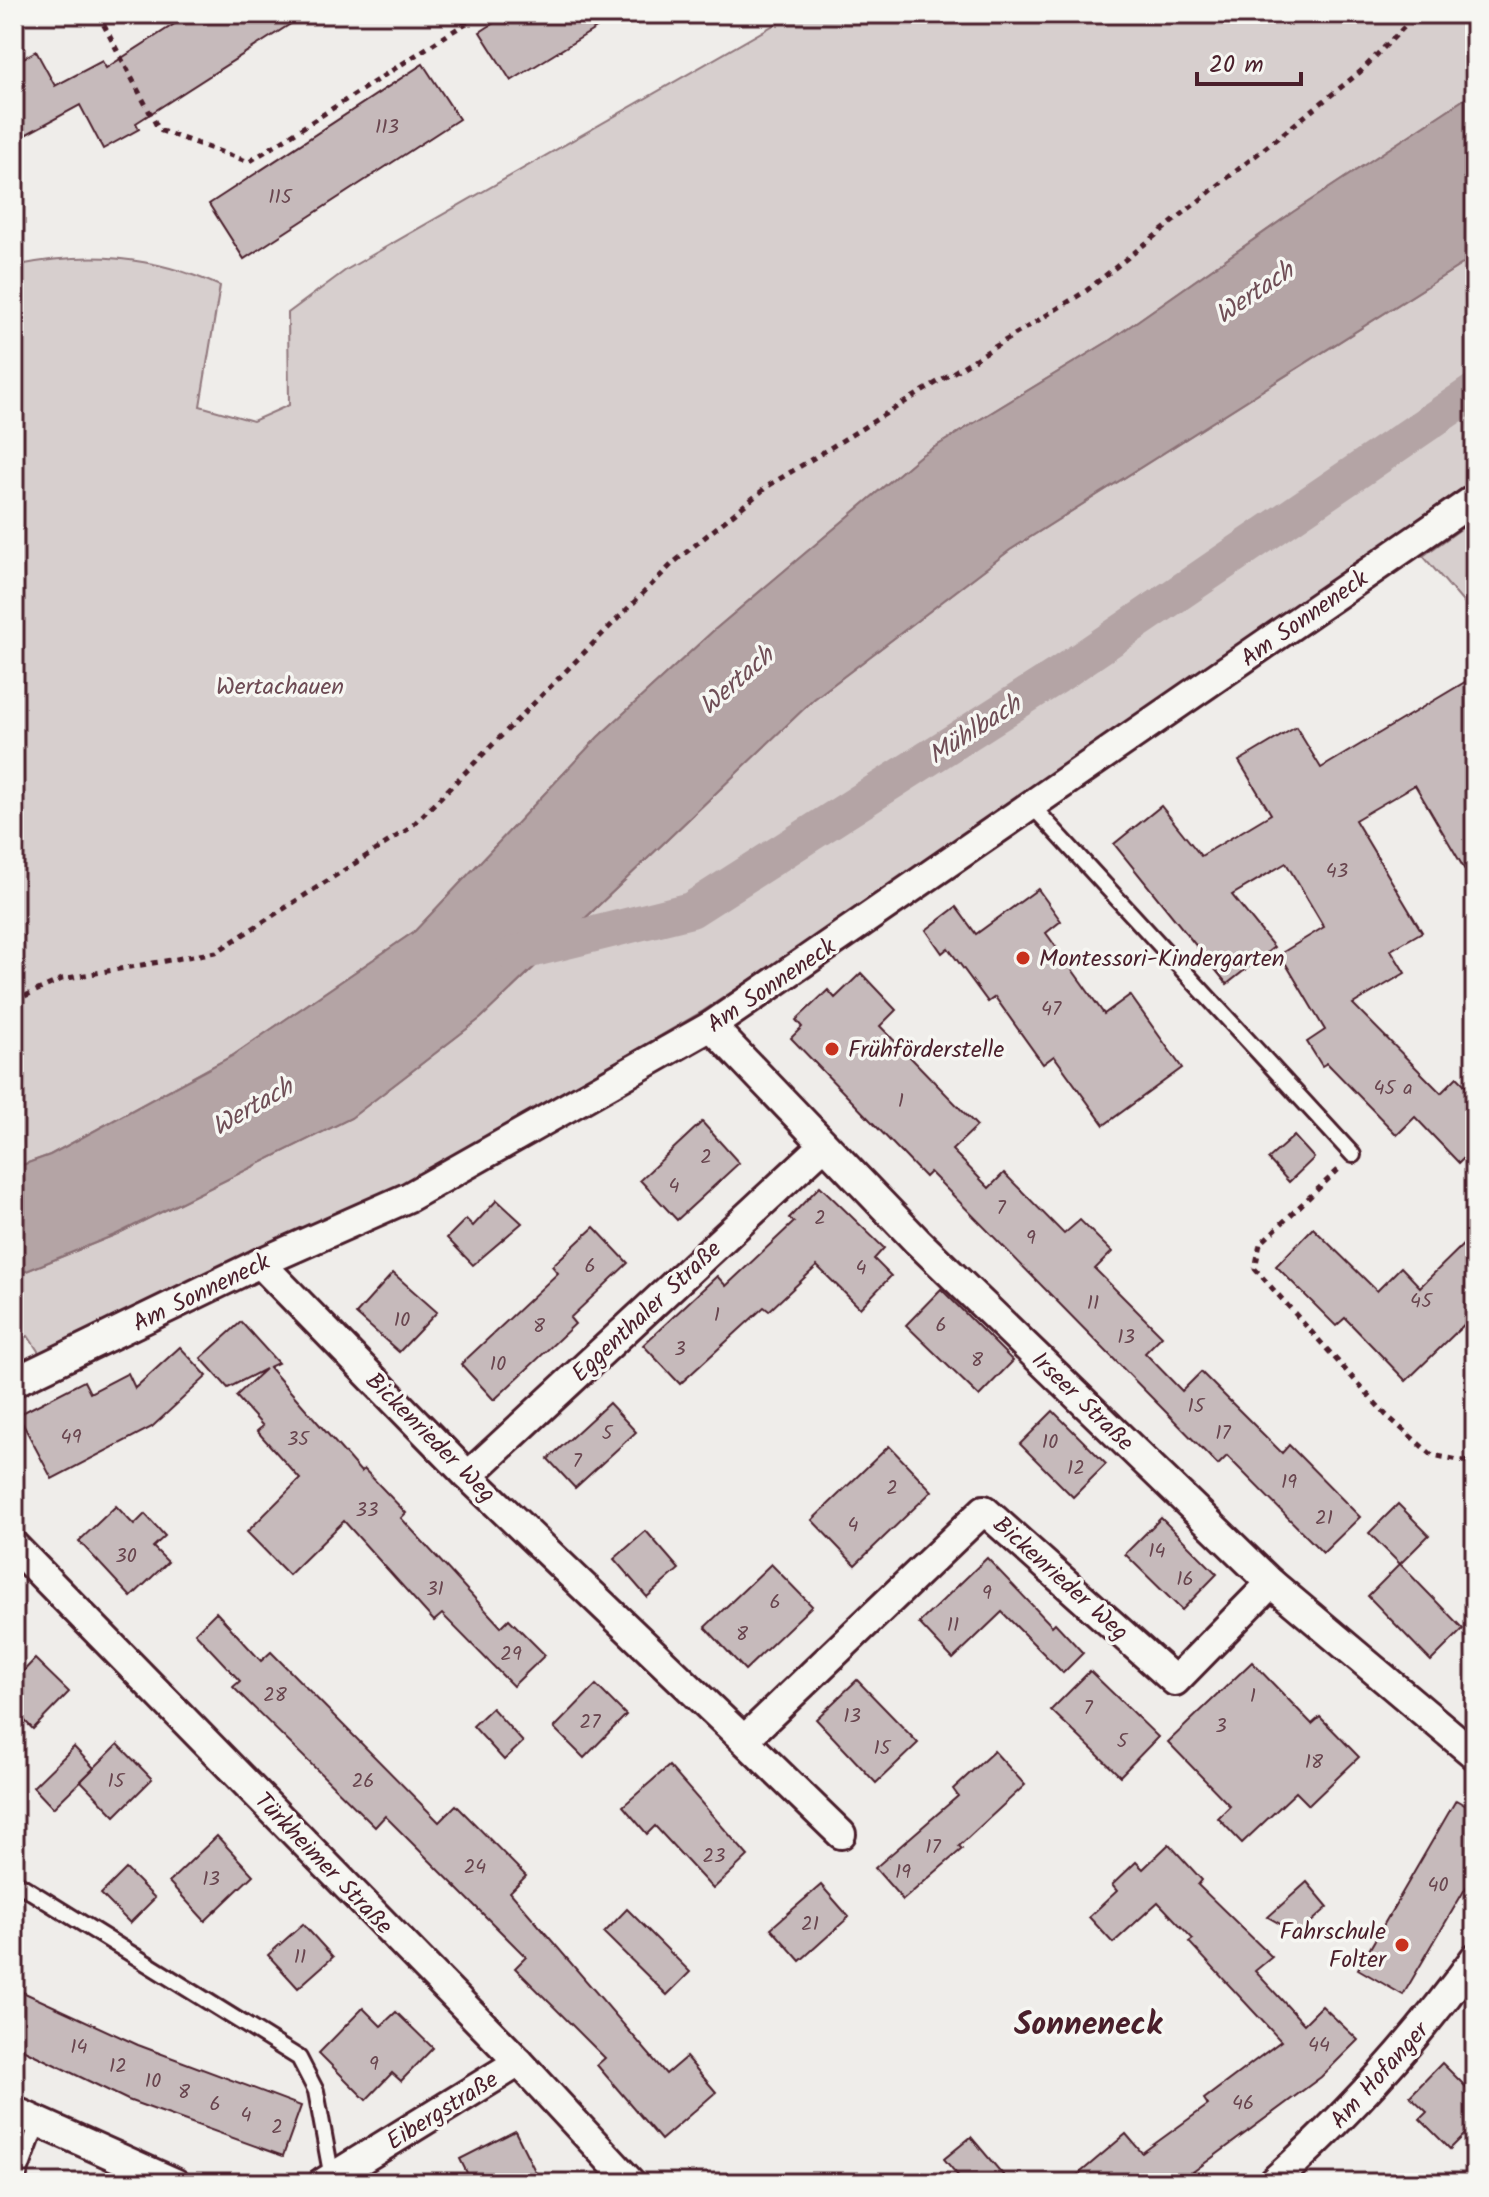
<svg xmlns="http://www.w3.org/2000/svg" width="1489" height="2197" font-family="Kalam,sans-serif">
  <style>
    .green { fill: #d7cfce; stroke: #90777c; stroke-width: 2 }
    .water { fill: #b4a4a5; stroke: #8a6f74; stroke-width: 2 }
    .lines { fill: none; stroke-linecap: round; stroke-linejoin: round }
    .canal { stroke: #b4a4a5; stroke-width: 36 }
    .building { fill: #c6babb; stroke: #4a1f2b; stroke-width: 2 }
    .service-casing { stroke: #4a1f2b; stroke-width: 20 }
    .minor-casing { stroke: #4a1f2b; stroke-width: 34 }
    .path { stroke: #4a1f2b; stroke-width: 5; stroke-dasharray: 6 6; stroke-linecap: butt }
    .service { stroke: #f6f6f2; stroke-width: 14 }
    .minor { stroke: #f6f6f2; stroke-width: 28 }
    .poi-dot { fill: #c8321e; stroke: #f6f6f2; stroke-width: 3 }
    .labels { text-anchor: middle; stroke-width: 7; stroke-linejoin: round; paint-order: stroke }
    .number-label { font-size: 20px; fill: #69464f }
    .street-label { font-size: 24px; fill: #4a1f2b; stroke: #f6f6f2 }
    .park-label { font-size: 24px; fill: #6d4b54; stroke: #f6f6f2 }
    .poi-label { font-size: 24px; fill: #4a1f2b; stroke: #f6f6f2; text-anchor: start }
    .water-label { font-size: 26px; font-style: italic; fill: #6f4e56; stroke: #f6f6f2 }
    .district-label { font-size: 32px; font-weight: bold; fill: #4a1f2b; stroke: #f6f6f2 }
  </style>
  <rect width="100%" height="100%" fill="#efedea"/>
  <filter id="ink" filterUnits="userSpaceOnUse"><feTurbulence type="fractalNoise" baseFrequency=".0125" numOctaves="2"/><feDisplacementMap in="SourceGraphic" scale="16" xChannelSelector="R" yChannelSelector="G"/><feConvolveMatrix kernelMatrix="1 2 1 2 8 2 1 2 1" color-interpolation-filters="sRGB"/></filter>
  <g filter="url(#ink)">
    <g class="green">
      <path d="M793 14H1475V92L1293 212 1109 341 920 456 712 632 598 737 415 931 232 1056 50 1155 14 1168V266C88 251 151 255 220 286L200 406 253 421 289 405 288 313 346 270Z"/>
      <polygon points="1475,256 1475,479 1026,797 703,1011 402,1186 40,1354 28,1336 14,1342 14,1276 117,1234 351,1118 481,1018 814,699 1010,550"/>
      <polygon points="1475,519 1475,616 1423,556"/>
    </g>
    <polygon class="water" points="1475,92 1475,256 1010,550 814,699 481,1018 351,1118 117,1234 14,1276 14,1168 50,1155 232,1056 415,931 598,737 712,632 920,456 1109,341 1293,212"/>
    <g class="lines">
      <polyline class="canal" points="514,954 691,910 1057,676 1475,391"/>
    </g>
    <g class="building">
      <polygon points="190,14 306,14 136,123 139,129 103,149 80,105 14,141 14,63 36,51 55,86 102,61 106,68"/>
      <polygon points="508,14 619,14 511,81 480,32"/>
      <polygon points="423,64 459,119 244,259 209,204"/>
      <polygon points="1475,676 1475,887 1415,785 1355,820 1422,932 1391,950 1405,973 1353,1004 1441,1093 1457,1077 1475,1095 1475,1147 1459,1163 1415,1117 1397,1135 1327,1063 1322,1066 1307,1042 1325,1030 1280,954 1324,927 1286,863 1232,895 1274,947 1227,984 1114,844 1161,806 1201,856 1271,814 1239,761 1296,727 1321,768"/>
      <polygon points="1038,889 1061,921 1046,933 1104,1014 1130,995 1182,1068 1104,1125 1054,1056 1043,1064 995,997 988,1002 948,948 942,953 926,930 956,907 976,934"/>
      <polygon points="861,973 896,1010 880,1026 977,1126 952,1150 989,1188 1004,1173 1064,1234 1080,1220 1112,1252 1095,1269 1162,1336 1145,1353 1182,1391 1201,1372 1282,1453 1289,1445 1360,1517 1323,1553 1227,1456 1218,1465 930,1172 925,1177 791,1038 802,1027 796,1020 828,990 835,998"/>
      <polygon points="702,1122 739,1163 677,1220 640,1180"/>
      <polygon points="1294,1136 1314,1158 1289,1182 1268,1159"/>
      <polygon points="820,1186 884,1248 874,1259 891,1276 860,1308 817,1266 769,1311 764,1307 680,1384 643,1345 717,1276 726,1286 794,1222 789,1218"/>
      <polygon points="497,1200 522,1223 473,1265 447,1238 466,1219 473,1226"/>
      <polygon points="594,1227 628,1263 570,1318 575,1324 494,1400 461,1364 558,1273 552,1266"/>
      <polygon points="1313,1228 1377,1291 1401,1267 1420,1287 1475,1233 1475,1314 1406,1381 1345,1318 1336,1326 1276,1266"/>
      <polygon points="393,1273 437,1312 399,1352 356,1314"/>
      <polygon points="941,1289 1013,1361 979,1396 906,1325"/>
      <polygon points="241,1322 278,1363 269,1367 361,1472 364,1469 406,1513 401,1518 501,1627 509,1619 545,1655 513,1686 442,1614 434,1621 344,1521 289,1575 247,1532 300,1479 257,1431 263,1426 236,1396 265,1369 228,1388 201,1358"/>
      <polygon points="180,1347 207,1376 152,1427 52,1479 18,1415 84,1381 90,1393 128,1373 135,1388"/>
      <polygon points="609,1403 636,1432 575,1488 548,1459"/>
      <polygon points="1053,1411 1106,1464 1073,1497 1020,1444"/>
      <polygon points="889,1446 932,1491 855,1565 812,1520"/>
      <polygon points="1398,1504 1429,1535 1400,1564 1463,1629 1431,1661 1368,1596 1400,1564 1369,1533"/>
      <polygon points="116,1506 134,1525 145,1514 165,1536 153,1547 168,1562 131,1597 79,1541"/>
      <polygon points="1161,1518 1217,1574 1182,1610 1125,1554"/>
      <polygon points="646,1531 679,1569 647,1597 614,1559"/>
      <polygon points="987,1558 1052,1626 1055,1623 1083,1653 1063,1673 1002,1612 953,1659 919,1623"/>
      <polygon points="771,1564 812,1606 745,1670 705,1627"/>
      <polygon points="216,1612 261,1661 271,1652 439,1822 456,1805 526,1876 510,1892 666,2074 686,2057 716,2092 661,2140 597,2065 605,2058 515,1968 526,1957 385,1816 375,1827 233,1687 240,1681 195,1633"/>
      <polygon points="35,1659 69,1692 33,1729 14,1710 14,1681"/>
      <polygon points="1252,1662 1312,1724 1320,1717 1359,1757 1309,1805 1296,1792 1242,1843 1218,1818 1230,1806 1168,1742"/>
      <polygon points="1090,1671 1158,1737 1120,1776 1051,1710"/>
      <polygon points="857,1680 918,1743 876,1783 816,1719"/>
      <polygon points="596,1685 626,1715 584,1758 554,1728"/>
      <polygon points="492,1708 523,1742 504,1760 473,1726"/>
      <polygon points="118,1744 152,1779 115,1816 81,1781"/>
      <polygon points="74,1747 94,1768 53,1808 33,1787"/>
      <polygon points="994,1751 1025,1785 959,1846 962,1849 903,1900 875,1868 958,1796 953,1789"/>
      <polygon points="669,1766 748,1856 713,1889 655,1826 647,1834 623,1806"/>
      <polygon points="1456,1800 1475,1811 1475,1872 1403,1995 1358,1969"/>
      <polygon points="217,1836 253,1875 205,1921 169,1882"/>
      <polygon points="1169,1844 1202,1880 1198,1885 1272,1957 1255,1971 1304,2024 1322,2006 1358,2040 1321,2077 1178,2183 1068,2183 1126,2134 1142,2153 1208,2105 1204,2099 1281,2041 1189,1942 1193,1939 1158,1902 1113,1943 1089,1917 1117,1891 1112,1885 1136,1862 1143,1869"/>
      <polygon points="126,1869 155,1898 130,1923 101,1894"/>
      <polygon points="1307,1882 1328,1907 1298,1934 1268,1917"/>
      <polygon points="821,1885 849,1917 800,1961 771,1928"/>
      <polygon points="627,1909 690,1972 667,1995 604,1933"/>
      <polygon points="303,1924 333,1957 298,1988 268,1955"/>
      <polygon points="14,1988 138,2045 301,2106 283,2156 128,2100 14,2045"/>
      <polygon points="363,2008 381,2026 396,2012 433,2048 401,2081 392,2073 366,2100 319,2053"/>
      <polygon points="1442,2063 1475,2096 1475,2124 1450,2149 1420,2119 1427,2112 1410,2096"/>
      <polygon points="515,2131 541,2183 472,2183 460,2159"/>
      <polygon points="971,2137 1010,2183 964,2183 944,2159"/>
    </g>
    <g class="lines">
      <g class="service-casing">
        <g id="service">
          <polyline points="1033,807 1353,1155"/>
          <polyline points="14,1881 299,2058 316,2091 332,2178"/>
          <polyline points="16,2183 38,2123"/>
        </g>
      </g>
      <g class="minor-casing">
        <g id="minor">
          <polyline points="711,1026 917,1241 1271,1583 1475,1755"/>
          <polyline points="260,1263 468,1476 744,1740 984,1510 1175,1681 1271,1583"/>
          <polyline points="14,1382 260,1263 409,1197 711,1026 1475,499"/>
          <polyline points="468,1476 823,1146"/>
          <polyline points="14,1546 519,2062 631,2183"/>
          <polyline points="744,1740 841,1834"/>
          <polyline points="14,2111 175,2183"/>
          <polyline points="323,2183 519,2062"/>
          <path d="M1272 2183C1348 2115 1415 2041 1475 1958"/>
        </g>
      </g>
      <g class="path">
        <polyline points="98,14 159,130 249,162 480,14"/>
        <polyline points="14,1001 62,979 216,952 410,828 673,563 768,486 1086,291 1360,72 1417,14"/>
        <polyline points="1338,1170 1260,1244 1255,1269 1386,1415 1432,1455 1475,1463"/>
        <polyline points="14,1324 23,1345"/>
      </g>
      <use href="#service" class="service"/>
      <use href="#minor" class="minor"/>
    </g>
  </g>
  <g class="poi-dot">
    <circle cx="1023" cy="958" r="8"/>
    <circle cx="832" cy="1049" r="8"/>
    <circle cx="1402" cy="1945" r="8"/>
  </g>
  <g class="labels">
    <g class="number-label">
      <text x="387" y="133">113</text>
      <text x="280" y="203">115</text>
      <text x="1337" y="877">43</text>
      <text x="1051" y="1015">47</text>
      <text x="1393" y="1094">45 a</text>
      <text x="901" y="1107">1</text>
      <text x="706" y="1163">2</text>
      <text x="674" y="1192">4</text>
      <text x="1001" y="1214">7</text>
      <text x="820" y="1224">2</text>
      <text x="1031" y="1244">9</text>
      <text x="590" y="1272">6</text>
      <text x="861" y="1274">4</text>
      <text x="1421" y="1307">45</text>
      <text x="1093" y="1309">11</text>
      <text x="717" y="1321">1</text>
      <text x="402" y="1326">10</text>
      <text x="941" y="1331">6</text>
      <text x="539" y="1332">8</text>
      <text x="1126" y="1343">13</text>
      <text x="680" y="1355">3</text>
      <text x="977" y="1366">8</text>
      <text x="498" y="1370">10</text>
      <text x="1196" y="1412">15</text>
      <text x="607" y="1439">5</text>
      <text x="1223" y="1439">17</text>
      <text x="71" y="1443">49</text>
      <text x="298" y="1445">35</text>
      <text x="1050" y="1448">10</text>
      <text x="577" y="1467">7</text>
      <text x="1076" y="1474">12</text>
      <text x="1289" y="1488">19</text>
      <text x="892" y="1494">2</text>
      <text x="367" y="1516">33</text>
      <text x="1324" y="1524">21</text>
      <text x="853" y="1531">4</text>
      <text x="1157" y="1557">14</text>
      <text x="126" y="1562">30</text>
      <text x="1185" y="1585">16</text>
      <text x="435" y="1595">31</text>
      <text x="987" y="1599">9</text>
      <text x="775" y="1608">6</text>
      <text x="953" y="1631">11</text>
      <text x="742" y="1640">8</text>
      <text x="511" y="1660">29</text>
      <text x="275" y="1701">28</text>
      <text x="1253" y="1702">1</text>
      <text x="1088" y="1714">7</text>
      <text x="852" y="1722">13</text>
      <text x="590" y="1728">27</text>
      <text x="1221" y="1732">3</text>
      <text x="1122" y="1747">5</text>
      <text x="882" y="1754">15</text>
      <text x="1314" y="1768">18</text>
      <text x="116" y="1787">15</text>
      <text x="363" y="1787">26</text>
      <text x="933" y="1853">17</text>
      <text x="714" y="1862">23</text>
      <text x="475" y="1873">24</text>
      <text x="903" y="1878">19</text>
      <text x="211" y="1885">13</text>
      <text x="1438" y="1891">40</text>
      <text x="810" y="1930">21</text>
      <text x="300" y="1963">11</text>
      <text x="1319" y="2051">44</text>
      <text x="79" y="2053">14</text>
      <text x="374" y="2070">9</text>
      <text x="118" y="2072">12</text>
      <text x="153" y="2087">10</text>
      <text x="184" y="2098">8</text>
      <text x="1243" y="2109">46</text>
      <text x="215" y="2110">6</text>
      <text x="246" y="2121">4</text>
      <text x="277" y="2133">2</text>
    </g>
    <g class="street-label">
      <text transform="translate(1304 618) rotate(-35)" y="8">Am Sonneneck</text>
      <text transform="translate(771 985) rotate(-34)" y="8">Am Sonneneck</text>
      <text transform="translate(201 1292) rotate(-26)" y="8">Am Sonneneck</text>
      <text transform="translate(646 1311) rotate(-43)" y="8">Eggenthaler Straße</text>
      <text transform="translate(1083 1401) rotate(44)" y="8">Irseer Straße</text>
      <text transform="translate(431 1437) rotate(45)" y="8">Bickenrieder Weg</text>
      <text transform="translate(1061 1578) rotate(42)" y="8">Bickenrieder Weg</text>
      <text transform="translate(324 1863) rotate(46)" y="8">Türkheimer Straße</text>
      <text transform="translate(1379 2075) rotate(-48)" y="8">Am Hofanger</text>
      <text transform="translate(442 2110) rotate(-32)" y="8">Eibergstraße</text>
    </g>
    <g class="park-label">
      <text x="280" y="694">Wertachauen</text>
    </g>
    <g class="poi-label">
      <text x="1039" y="966">Montessori-Kindergarten</text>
      <text x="848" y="1057">Frühförderstelle</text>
      <text x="1386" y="1939" text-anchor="end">Fahrschule<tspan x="1386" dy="28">Folter</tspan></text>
    </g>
    <g class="water-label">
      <text transform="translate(1254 292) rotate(-34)" y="9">Wertach</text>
      <text transform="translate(736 680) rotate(-41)" y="9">Wertach</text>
      <text transform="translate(974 729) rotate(-33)" y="9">Mühlbach</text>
      <text transform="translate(252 1106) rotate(-30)" y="9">Wertach</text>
    </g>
    <g class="district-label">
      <text x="1088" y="2034">Sonneneck</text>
    </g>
  </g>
  <rect width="1489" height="2197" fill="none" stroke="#f6f6f2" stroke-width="48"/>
  <rect x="24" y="24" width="1441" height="2149" fill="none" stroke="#4a1f2b" stroke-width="3" filter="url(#ink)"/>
  <path d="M1197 72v12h104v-12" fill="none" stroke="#4a1f2b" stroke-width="4"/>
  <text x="1209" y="72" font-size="24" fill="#4a1f2b" stroke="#f6f6f2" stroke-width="6" paint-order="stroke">20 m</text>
</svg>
